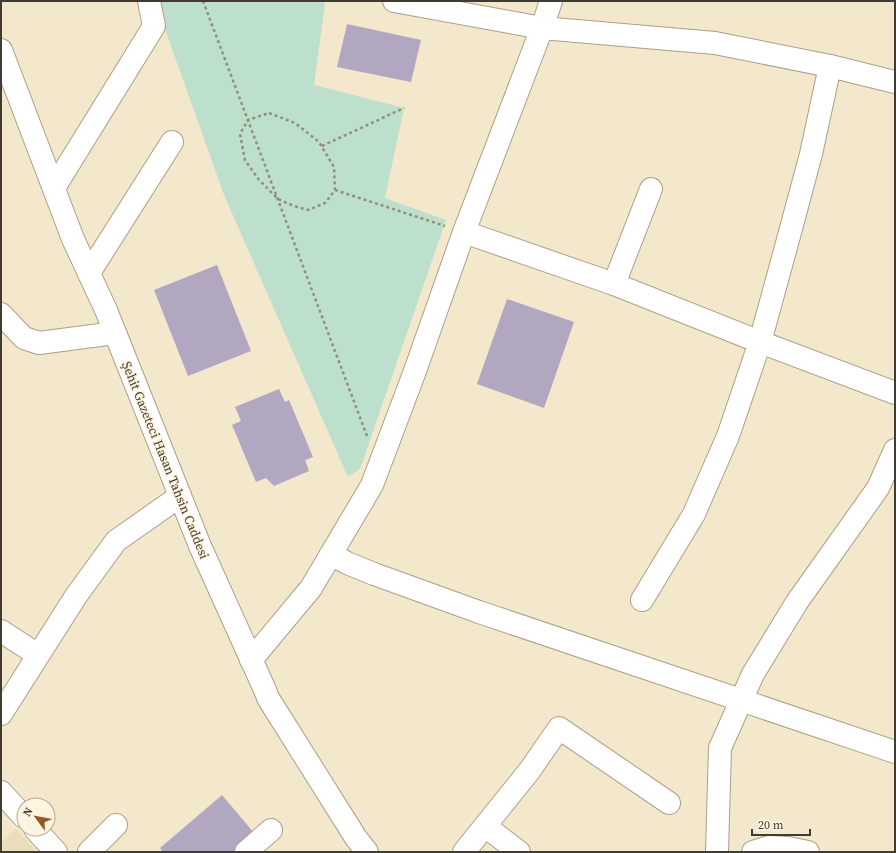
<svg xmlns="http://www.w3.org/2000/svg" width="896" height="853" font-family="'Source Serif 4',serif">
  <style>
    .built { fill: #ebdcba }
    .green { fill: #bce0cc }
    .building { fill: #b2a7c0 }
    .lines { fill: none; stroke-linecap: round; stroke-linejoin: round }
    .minor-casing { stroke: #aba087; stroke-width: 24 }
    .path { stroke: #958e7b; stroke-width: 2.5; stroke-dasharray: 3 3; stroke-linecap: butt }
    .minor { stroke: #fff; stroke-width: 22 }
    .labels { text-anchor: middle; stroke-width: 3; stroke-linejoin: round; paint-order: stroke }
    .street-label { font-size: 13px; fill: #403c31; stroke: #fef4df }
  </style>
  <rect width="100%" height="100%" fill="#f3e7cc"/>
  <polygon class="built" points="16,829 37,852 1,852 1,842"/>
  <polygon class="green" points="155,1 314,1 325,3 314,85 404,108 385,198 446,220 360,469 348,477 224,195"/>
  <g class="building">
    <polygon points="347,24 421,40 411,82 337,67"/>
    <polygon points="217,265 251,351 188,376 154,290"/>
    <polygon points="507,299 574,322 544,408 477,384"/>
    <polygon points="279,389 285,402 289,400 313,457 305,460 309,471 274,486 266,478 256,482 232,425 241,421 235,407"/>
    <polygon points="222,795 255,834 235,852 163,852 160,848"/>
  </g>
  <g class="lines">
    <g class="minor-casing">
      <g id="minor">
        <polyline points="394,1 542,28 715,43 830,66 895,82"/>
        <polyline points="1,50 73,239 106,310 200,546 265,690 268,698 356,838 367,852"/>
        <polyline points="54,188 154,26 149,1"/>
        <polyline points="464,232 614,284 760,342 895,393"/>
        <polyline points="89,273 172,142"/>
        <polyline points="614,284 651,189"/>
        <polyline points="1,314 24,338 39,343 115,333"/>
        <polyline points="331,554 347,563 374,574 479,612 895,752"/>
        <polyline points="642,600 694,514 728,436 760,342 789,236 811,154 830,66"/>
        <polyline points="1,631 38,655"/>
        <polyline points="251,660 311,588 372,485 415,371 464,232 542,28 551,1"/>
        <polyline points="1,714 76,596 116,541 180,496"/>
        <polyline points="1,792 24,817"/>
        <polyline points="485,826 519,852"/>
        <polyline points="35,829 56,852"/>
        <polyline points="89,852 116,825"/>
        <polyline points="246,852 271,830"/>
        <polyline points="464,852 530,770 559,728 669,803"/>
        <polyline points="717,852 720,748 753,674 797,602 878,488 895,450"/>
        <polyline points="753,852 769,847 788,848 808,852"/>
      </g>
    </g>
    <g class="path">
      <polyline points="203,1 367,436"/>
      <polygon points="269,113 295,123 319,142 334,167 335,190 325,203 308,210 294,206 278,199 259,180 245,160 240,134 248,120"/>
      <polyline points="322,146 404,108"/>
      <polyline points="335,190 445,226"/>
    </g>
    <use href="#minor" class="minor"/>
  </g>
  <g class="labels">
    <g class="street-label">
      <text transform="translate(166 460) rotate(68)" y="5">Şehit Gazeteci Hasan Tahsin Caddesi</text>
    </g>
  </g>
  <rect width="896" height="853" fill="none" stroke="#403c31" stroke-width="4"/>
  <g transform="translate(36 817) rotate(302)"><circle r="19" fill="#fef4df" stroke="#b2aa99"/>
  <path d="M0-3L7 15L0 10L-7 15Z" fill="#985525"/>
  <text y="-6" font-size="11" font-weight="bold" text-anchor="middle" fill="#403c31">N</text>
  </g>
  <path d="M752 829v6h58v-6" fill="none" stroke="#403c31" stroke-width="2"/>
  <text x="758" y="829" font-size="12" fill="#403c31" stroke="#fef4df" stroke-width="3" paint-order="stroke">20 m</text>
</svg>
